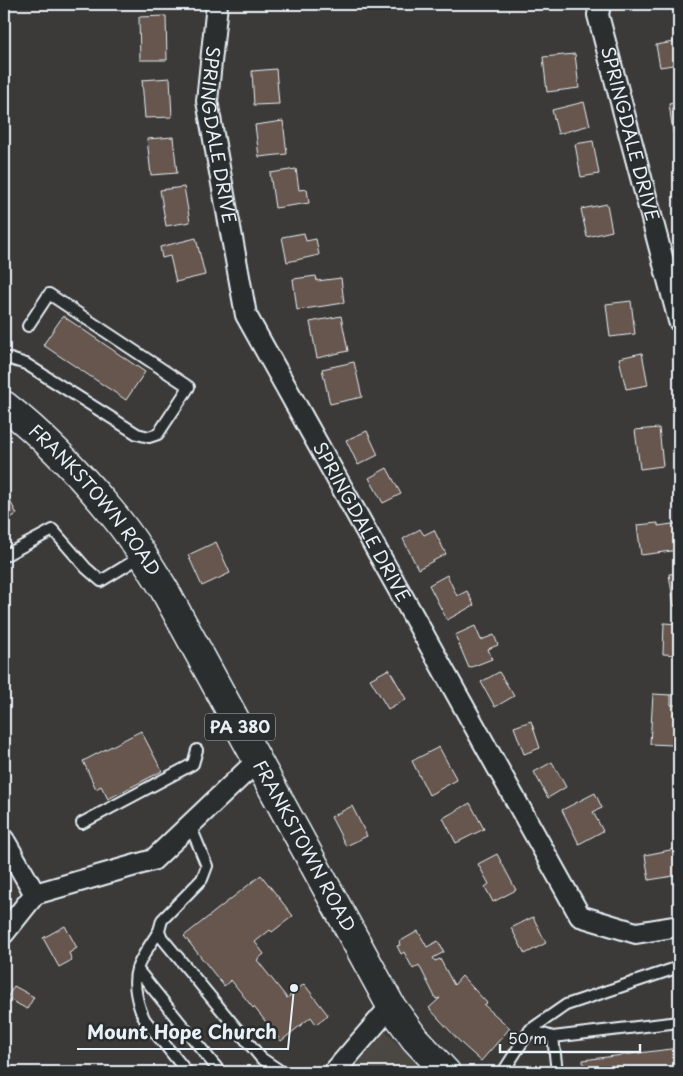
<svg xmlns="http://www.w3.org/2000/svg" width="683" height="1076" font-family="'Playpen Sans',sans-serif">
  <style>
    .built { fill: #4c4643 }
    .building { fill: #66574e; stroke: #e8f1f8 }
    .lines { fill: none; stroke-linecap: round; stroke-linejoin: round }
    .service-casing { stroke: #e8f1f8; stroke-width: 14 }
    .minor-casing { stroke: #e8f1f8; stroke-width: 24 }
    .primary-casing { stroke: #e8f1f8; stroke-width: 31 }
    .service { stroke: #2a2d2e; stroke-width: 10 }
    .minor { stroke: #2a2d2e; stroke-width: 20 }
    .primary { stroke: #2a2d2e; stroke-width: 28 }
    .labels { text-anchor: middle; stroke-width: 5; stroke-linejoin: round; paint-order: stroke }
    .shield { fill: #2a2d2e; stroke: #afb6bb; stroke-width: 1 }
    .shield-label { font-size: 16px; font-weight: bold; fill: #e8f1f8 }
    .street-label { font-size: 18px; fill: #e8f1f8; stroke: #2a2d2e }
    .leader { fill: none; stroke: #e8f1f8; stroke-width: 2 }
    .callout-dot { fill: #e8f1f8; stroke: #2a2d2e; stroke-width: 2 }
    .callout-label { font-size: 19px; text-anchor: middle; font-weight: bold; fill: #e8f1f8; stroke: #2a2d2e; stroke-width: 5; stroke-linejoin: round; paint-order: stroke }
  </style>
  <rect width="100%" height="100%" fill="#3c3a38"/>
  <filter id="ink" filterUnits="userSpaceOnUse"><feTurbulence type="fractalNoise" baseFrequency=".02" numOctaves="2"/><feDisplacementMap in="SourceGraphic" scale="10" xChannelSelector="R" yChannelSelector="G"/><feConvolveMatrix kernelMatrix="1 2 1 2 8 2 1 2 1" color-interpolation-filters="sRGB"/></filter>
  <g filter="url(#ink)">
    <polygon class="built" points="384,1030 426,1072 352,1072"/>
    <g class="building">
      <polygon points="166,16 167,60 140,60 139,17"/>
      <polygon points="679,41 679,64 660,67 656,45"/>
      <polygon points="575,54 579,88 547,92 543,57"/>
      <polygon points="276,69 279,104 254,105 252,71"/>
      <polygon points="170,78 172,117 145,118 142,80"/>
      <polygon points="675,89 679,89 679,138 674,139 669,104 677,102"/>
      <polygon points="584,102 590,125 558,134 552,110"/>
      <polygon points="283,121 287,154 259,157 255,125"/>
      <polygon points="173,137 177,173 151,175 147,139"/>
      <polygon points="593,141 599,174 581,177 575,144"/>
      <polygon points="296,169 299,190 307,189 309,203 275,208 270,173"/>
      <polygon points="184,187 190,222 166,226 160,190"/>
      <polygon points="607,204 612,231 587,237 581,209"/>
      <polygon points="304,233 306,241 316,239 319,255 287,262 282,237"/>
      <polygon points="196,238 205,275 176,282 170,256 162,258 160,247"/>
      <polygon points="316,276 317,281 341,278 344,303 297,310 293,279"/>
      <polygon points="631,301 635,334 610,337 606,304"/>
      <polygon points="63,316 145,372 126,400 43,345"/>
      <polygon points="341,316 348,351 317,358 310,322"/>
      <polygon points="642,353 648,385 626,389 619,358"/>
      <polygon points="354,362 362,397 330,404 322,369"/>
      <polygon points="659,428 663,466 640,469 635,430"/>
      <polygon points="367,431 378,455 358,465 346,440"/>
      <polygon points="387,468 401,494 383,503 369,478"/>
      <polygon points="4,490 17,514 4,522"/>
      <polygon points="658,523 658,526 679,523 679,550 641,555 637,525"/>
      <polygon points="420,529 424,535 434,530 446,554 418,569 403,539"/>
      <polygon points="216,542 230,573 202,586 188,555"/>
      <polygon points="679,573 679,605 674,606 669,574"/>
      <polygon points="447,575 457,596 467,591 474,605 447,620 429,585"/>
      <polygon points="664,623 679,624 679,655 663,654"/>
      <polygon points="475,626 481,640 494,635 498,645 488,649 492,659 469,668 455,635"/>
      <polygon points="389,669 406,699 388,709 370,679"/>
      <polygon points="499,672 514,696 495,707 481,682"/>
      <polygon points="653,694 671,695 671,705 679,705 679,713 674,712 673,745 650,744"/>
      <polygon points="531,721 540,748 524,754 514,727"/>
      <polygon points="141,731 162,771 108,799 101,786 96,789 83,761"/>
      <polygon points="439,747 457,780 429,795 412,761"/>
      <polygon points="552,762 566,787 548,798 534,772"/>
      <polygon points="595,793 602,808 593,812 603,831 579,844 562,810"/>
      <polygon points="470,803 484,829 456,843 443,818"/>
      <polygon points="352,806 367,836 346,846 331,817"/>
      <polygon points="675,849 679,875 649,880 645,855"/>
      <polygon points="497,854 516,890 493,902 485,887 489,884 478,864"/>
      <polygon points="261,875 293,916 272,932 270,930 255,942 264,954 257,960 287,998 304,984 328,1015 316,1024 311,1017 281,1041 254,1007 253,1008 231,980 224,986 184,936"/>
      <polygon points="533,917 546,943 525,954 511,928"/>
      <polygon points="65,926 77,948 69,953 72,960 59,967 43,938"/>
      <polygon points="418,931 427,947 438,941 444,952 433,958 435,961 440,959 454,985 462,976 487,1003 484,1005 510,1028 481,1061 462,1044 429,1008 440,998 436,999 419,965 413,969 404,952 401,954 397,946 400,945 399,942"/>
      <polygon points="14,986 34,997 27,1009 7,998"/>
      <polygon points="679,1048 679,1072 584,1072 583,1060"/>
    </g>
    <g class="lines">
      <g class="service-casing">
        <g id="service">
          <polyline points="4,357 26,364 137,434 149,437 158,434 189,387 49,294 28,326"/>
          <polyline points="4,556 53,530 86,568 101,581 142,556"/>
          <polyline points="82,823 193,764 197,750"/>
          <polyline points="190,825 207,866 202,879 162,920 159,931 162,938 261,1058 282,1072"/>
          <path d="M159 931C152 942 141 957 137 969 132 984 138 1007 145 1020L187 1072"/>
          <polyline points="137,969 220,1072"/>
          <polyline points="530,1030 566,1005 679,967"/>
          <polyline points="503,1072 530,1030 553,1037"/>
          <polyline points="557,1072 553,1037 679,1022"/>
        </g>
      </g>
      <g class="minor-casing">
        <g id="minor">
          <path id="s1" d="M217 4 207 101 246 315 580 916 636 933 679 926"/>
          <path id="s2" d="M600 4 598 15 679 321"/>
          <polyline points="4,840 35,894"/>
          <polyline points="4,933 35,894 153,860 258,760"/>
          <polyline points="334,1072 391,1006"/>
        </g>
      </g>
      <g class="primary-casing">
        <g id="primary">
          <path id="s3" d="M4 405C44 436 80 474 112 513 132 537 148 563 164 589L391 1006 415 1039 446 1072"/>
        </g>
      </g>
      <use href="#service" class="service"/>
      <use href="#minor" class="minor"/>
      <use href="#primary" class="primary"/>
    </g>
  </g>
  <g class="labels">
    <rect class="shield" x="205" y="713.5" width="70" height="27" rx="4"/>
    <g class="shield-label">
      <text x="240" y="733">PA 380</text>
    </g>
    <g class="street-label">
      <text dy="6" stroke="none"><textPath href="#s2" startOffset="134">SPRINGDALE DRIVE</textPath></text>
      <text dy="6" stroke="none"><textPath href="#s1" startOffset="132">SPRINGDALE DRIVE</textPath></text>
      <text dy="6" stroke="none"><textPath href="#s3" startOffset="132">FRANKSTOWN ROAD</textPath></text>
      <text dy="6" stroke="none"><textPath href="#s1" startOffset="552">SPRINGDALE DRIVE</textPath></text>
      <text dy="6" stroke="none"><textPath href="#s3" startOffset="538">FRANKSTOWN ROAD</textPath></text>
    </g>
  </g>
  <path class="leader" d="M294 988L288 1049H77"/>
  <circle class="callout-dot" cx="294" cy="988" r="5"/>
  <g class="callout-label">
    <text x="182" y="1039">Mount Hope Church</text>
  </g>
  <rect width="683" height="1076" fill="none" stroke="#2a2d2e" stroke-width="20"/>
  <rect x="10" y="10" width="663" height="1056" fill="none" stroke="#e8f1f8" stroke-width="2" filter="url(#ink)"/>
  <path d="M500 1044v8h140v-8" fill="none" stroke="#e8f1f8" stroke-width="2.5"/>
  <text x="508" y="1044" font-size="15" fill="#e8f1f8" stroke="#2a2d2e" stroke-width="4" paint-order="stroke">50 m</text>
</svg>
